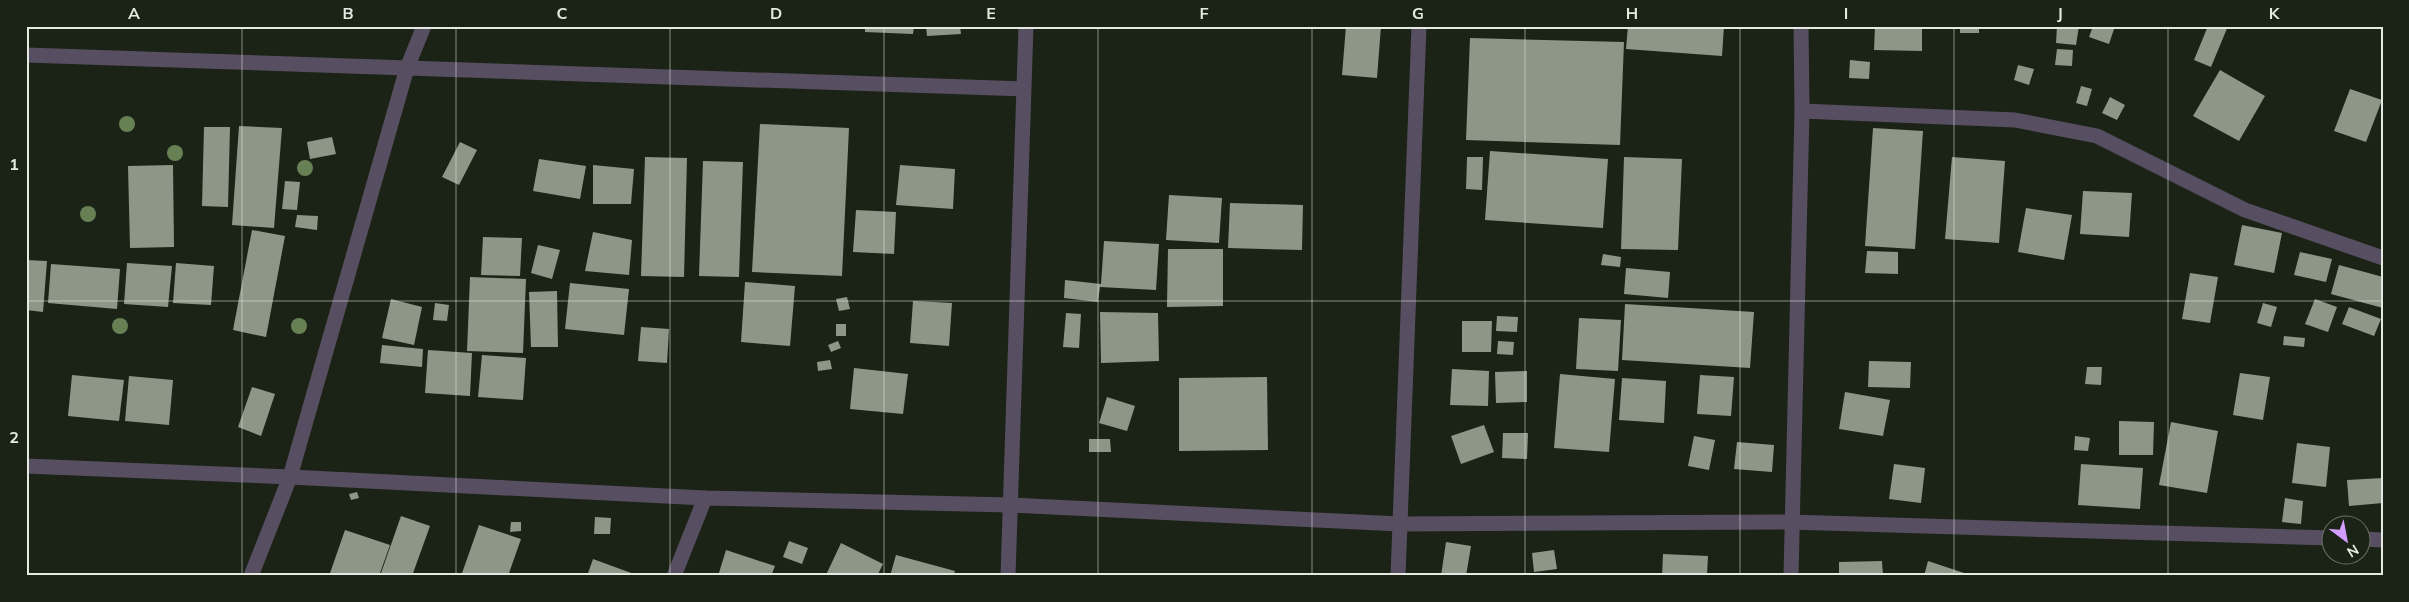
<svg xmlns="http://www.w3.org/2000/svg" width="2409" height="602" font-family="Mulish,sans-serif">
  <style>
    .building { fill: #8d9787 }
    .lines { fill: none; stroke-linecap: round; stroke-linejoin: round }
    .minor { stroke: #584e61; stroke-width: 15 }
    .tree { fill: #678155 }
    .grid { fill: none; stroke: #e4eae1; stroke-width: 1; stroke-opacity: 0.55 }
    .neatline { fill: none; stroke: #e4eae1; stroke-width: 2 }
    .grid-label { font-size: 16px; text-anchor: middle; font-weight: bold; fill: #e4eae1 }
  </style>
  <rect width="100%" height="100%" fill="#1b2316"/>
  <g class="building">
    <polygon points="865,26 914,26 913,34 865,32"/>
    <polygon points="926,26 960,26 961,34 927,36"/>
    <polygon points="1346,26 1381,26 1377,78 1342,75"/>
    <polygon points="1628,26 1724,26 1722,56 1626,49"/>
    <polygon points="1875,26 1922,26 1922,51 1874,50"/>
    <rect x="1960" y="26" width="19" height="7"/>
    <polygon points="2057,26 2079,26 2076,45 2056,43"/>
    <polygon points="2093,26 2115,26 2109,44 2089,37"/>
    <polygon points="2208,26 2228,26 2211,67 2194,60"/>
    <polygon points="1470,38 1624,42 1620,145 1466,140"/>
    <polygon points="2057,49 2073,50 2072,66 2055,65"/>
    <polygon points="1850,60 1870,62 1869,79 1849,78"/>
    <polygon points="2018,65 2034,69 2029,85 2014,80"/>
    <polygon points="2220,70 2265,96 2239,141 2193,116"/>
    <polygon points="2081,86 2092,89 2087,106 2076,103"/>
    <polygon points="2350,89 2382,100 2366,142 2334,131"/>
    <polygon points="2110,97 2125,105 2117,120 2102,113"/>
    <polygon points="760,124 849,128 842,276 752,272"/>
    <polygon points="239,126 282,128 274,228 232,225"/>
    <polygon points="204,127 230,127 228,207 202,206"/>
    <polygon points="1873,128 1923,131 1915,249 1865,246"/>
    <polygon points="332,137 336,154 310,159 307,142"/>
    <polygon points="460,142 477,150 459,185 442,177"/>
    <polygon points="1490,151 1608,159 1603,228 1485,220"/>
    <polygon points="645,157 687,158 684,277 641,276"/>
    <polygon points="1467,157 1483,157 1482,190 1466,189"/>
    <polygon points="1624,157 1682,159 1678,250 1621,249"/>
    <polygon points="1952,157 2005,161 1999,243 1945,239"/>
    <polygon points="539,159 586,166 580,199 533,191"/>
    <polygon points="703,161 743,162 739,277 699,276"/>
    <polygon points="173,165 174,247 130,248 128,166"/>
    <polygon points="593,165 634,169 631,204 593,204"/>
    <polygon points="900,165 955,169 953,209 896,205"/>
    <polygon points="285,181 300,182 297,210 282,209"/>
    <polygon points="2083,191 2132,193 2129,237 2080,234"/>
    <polygon points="1169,195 1222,198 1219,243 1166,240"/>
    <polygon points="1230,203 1303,205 1302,250 1228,248"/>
    <polygon points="2026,208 2072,215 2064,260 2018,252"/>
    <polygon points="856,210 896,212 894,254 853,252"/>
    <polygon points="297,215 318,216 317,230 295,227"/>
    <polygon points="2242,225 2282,233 2274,273 2234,265"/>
    <polygon points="252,230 285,236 266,337 233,330"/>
    <polygon points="593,232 632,240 629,275 585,271"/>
    <polygon points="483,237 522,238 520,276 481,275"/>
    <polygon points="1104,241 1159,244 1156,290 1100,287 1098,302 1064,298 1065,280 1101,284"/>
    <polygon points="538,245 560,250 552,279 531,273"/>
    <polygon points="1168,249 1223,249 1223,306 1167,307"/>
    <polygon points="1867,251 1898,252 1898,274 1865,273"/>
    <polygon points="2300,252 2332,259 2326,282 2294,275"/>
    <polygon points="1603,254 1621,257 1620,267 1601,265"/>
    <polygon points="26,260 47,261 43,312 26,310"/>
    <polygon points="127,263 172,266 168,307 124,304"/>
    <polygon points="176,263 214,266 211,305 173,303"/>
    <polygon points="51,264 120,269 117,309 48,303"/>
    <polygon points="2339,265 2383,277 2383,308 2331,294"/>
    <polygon points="1626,268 1670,272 1668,298 1624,294"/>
    <polygon points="2190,273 2218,277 2210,323 2182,319"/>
    <polygon points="470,277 526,279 523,353 467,351"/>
    <polygon points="745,282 795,286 790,346 741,342"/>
    <polygon points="570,283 629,289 624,335 565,329"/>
    <polygon points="557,291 558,347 531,347 529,292"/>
    <polygon points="847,297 850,309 839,311 836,299"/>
    <polygon points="391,299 422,307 414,345 382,338"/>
    <polygon points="2315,299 2337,307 2328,332 2305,324"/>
    <polygon points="913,301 952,303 949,346 910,343"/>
    <polygon points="435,303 449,305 447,321 433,320"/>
    <polygon points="2263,303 2277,307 2271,327 2257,323"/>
    <polygon points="1625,304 1754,312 1750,368 1622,360"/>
    <polygon points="2349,307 2381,319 2374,336 2342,324"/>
    <polygon points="1100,312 1158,313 1159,361 1101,363"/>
    <polygon points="1066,313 1081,314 1079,348 1063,347"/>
    <polygon points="1497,316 1518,317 1517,332 1496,331"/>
    <polygon points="1579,318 1621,320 1618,371 1576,369"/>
    <polygon points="1462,321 1492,321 1491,352 1462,352"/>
    <rect x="836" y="324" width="10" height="12"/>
    <polygon points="641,327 669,329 667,363 638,361"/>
    <polygon points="2284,336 2305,338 2304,347 2283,345"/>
    <polygon points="838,341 841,348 831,352 828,345"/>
    <polygon points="1498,341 1514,342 1513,355 1497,354"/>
    <polygon points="382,345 423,349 422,367 380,363"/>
    <polygon points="428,350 472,353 470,396 425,393"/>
    <polygon points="482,355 526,358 523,400 478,397"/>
    <polygon points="830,360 832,369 818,371 817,362"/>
    <polygon points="1869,361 1911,362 1910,388 1868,387"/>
    <polygon points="2087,367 2102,367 2101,385 2085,384"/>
    <polygon points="854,368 908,374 903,414 850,409"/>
    <polygon points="1452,369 1489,371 1488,406 1450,405"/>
    <polygon points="1527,371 1527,402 1496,403 1495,372"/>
    <polygon points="2240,373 2270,377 2263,420 2233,415"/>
    <polygon points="1560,374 1615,379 1609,452 1554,448"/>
    <polygon points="72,375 124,380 119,421 68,416"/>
    <polygon points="1700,375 1734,377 1731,416 1697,414"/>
    <polygon points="129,376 173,380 169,425 125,421"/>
    <polygon points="1267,377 1268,450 1179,451 1179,378"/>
    <polygon points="1622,378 1666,381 1664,423 1619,420"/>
    <polygon points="252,387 275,394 261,436 238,427"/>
    <polygon points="1845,392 1890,400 1883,436 1839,429"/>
    <polygon points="1107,397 1135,406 1127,431 1099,423"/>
    <polygon points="2119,421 2154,422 2153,455 2119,455"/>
    <polygon points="2171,422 2218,431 2207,493 2159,485"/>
    <polygon points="1484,425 1494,452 1461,464 1451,436"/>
    <polygon points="1503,433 1528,433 1527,459 1502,458"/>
    <polygon points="1694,436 1715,440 1709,470 1688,466"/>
    <polygon points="2075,436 2090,438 2088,451 2074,450"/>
    <polygon points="1089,439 1110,439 1111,452 1089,452"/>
    <polygon points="1737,442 1774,445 1772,472 1734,469"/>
    <polygon points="2297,443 2330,447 2326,487 2292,483"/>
    <polygon points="1894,464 1925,468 1921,503 1889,499"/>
    <polygon points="2081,464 2143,468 2140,509 2078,505"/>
    <polygon points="2383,478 2383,503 2349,506 2347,480"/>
    <polygon points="357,492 359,498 351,500 349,494"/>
    <polygon points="2285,498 2303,501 2301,524 2282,522"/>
    <polygon points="401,516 430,526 412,576 380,576"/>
    <polygon points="595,517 611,518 610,534 594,534"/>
    <polygon points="511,522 521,522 521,531 510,532"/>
    <polygon points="479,525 521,539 508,576 461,576"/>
    <polygon points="345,530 390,545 379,576 329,576"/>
    <polygon points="789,541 808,548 802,564 783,557"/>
    <polygon points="1446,542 1471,546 1466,576 1441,576"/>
    <polygon points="841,543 883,564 877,576 826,575"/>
    <polygon points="726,550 775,566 771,576 718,576"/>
    <polygon points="1554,550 1557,569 1534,572 1532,553"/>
    <polygon points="1663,554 1708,556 1707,576 1662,576"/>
    <polygon points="896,555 955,571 953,576 890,576"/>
    <polygon points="593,559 634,574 634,576 587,576"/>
    <polygon points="1882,561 1883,576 1839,576 1839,562"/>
    <polygon points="1928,561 1964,573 1964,576 1924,576"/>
  </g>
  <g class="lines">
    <g class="minor">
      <polyline points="26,55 1023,89"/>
      <polyline points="1802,111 2015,120 2097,136 2245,210 2383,258"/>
      <polyline points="26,466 290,477 705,498 1010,505 1400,524 1790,522 2332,538"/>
      <polyline points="2362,539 2383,540"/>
      <polyline points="251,576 290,477 407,68 424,26"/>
      <polyline points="674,576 705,498"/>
      <polyline points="1008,576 1026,26"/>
      <polyline points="1398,576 1419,26"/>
      <polyline points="1791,576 1802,111 1801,26"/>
    </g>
  </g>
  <g class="tree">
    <circle cx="127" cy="124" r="8"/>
    <circle cx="175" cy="153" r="8"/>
    <circle cx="305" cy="168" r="8"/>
    <circle cx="88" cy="214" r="8"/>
    <circle cx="120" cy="326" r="8"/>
    <circle cx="299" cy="326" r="8"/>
  </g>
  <path class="grid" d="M242 26V576M456 26V576M670 26V576M884 26V576M1098 26V576M1312 26V576M1525 26V576M1740 26V576M1954 26V576M2168 26V576M26 301H2383"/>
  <rect width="2409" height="602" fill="none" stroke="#1b2316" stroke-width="55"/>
  <g transform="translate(2346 540) rotate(148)"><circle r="24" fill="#1b2316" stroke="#6b7367"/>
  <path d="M0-4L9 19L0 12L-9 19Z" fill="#d19dfe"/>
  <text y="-8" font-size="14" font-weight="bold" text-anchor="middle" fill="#e4eae1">N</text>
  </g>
  <rect x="28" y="28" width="2354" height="546" class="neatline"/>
  <g class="grid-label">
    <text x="134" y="19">A</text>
    <text x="348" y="19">B</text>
    <text x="562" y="19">C</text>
    <text x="776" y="19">D</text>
    <text x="991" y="19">E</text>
    <text x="1204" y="19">F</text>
    <text x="1418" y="19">G</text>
    <text x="1632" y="19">H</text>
    <text x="1846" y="19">I</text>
    <text x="2060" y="19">J</text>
    <text x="2274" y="19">K</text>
    <text x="14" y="170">1</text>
    <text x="14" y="443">2</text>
  </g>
</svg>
